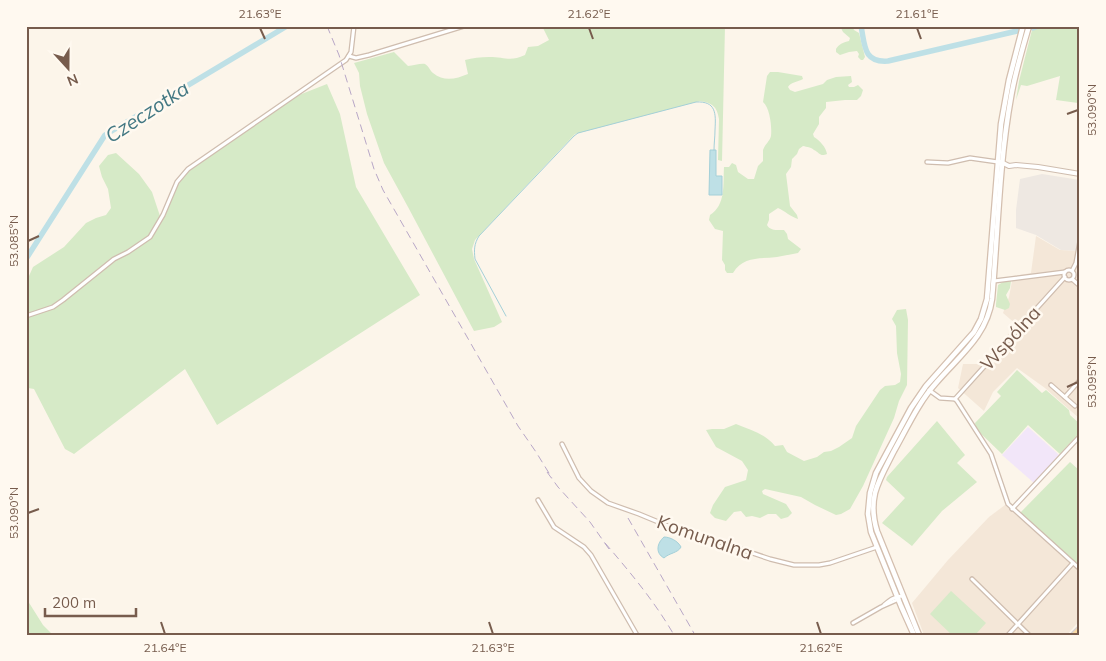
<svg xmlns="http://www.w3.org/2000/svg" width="1106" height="661" font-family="Mulish,sans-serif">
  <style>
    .residential { fill: #f4e7d8 }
    .industrial { fill: #eee8e2 }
    .education { fill: #f2e6f9 }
    .green { fill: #d6eac7 }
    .water { fill: #bee0e6; stroke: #a4d0d8 }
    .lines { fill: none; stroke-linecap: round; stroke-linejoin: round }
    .stream { stroke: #a4d0d8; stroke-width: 1 }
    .river { stroke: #bee0e6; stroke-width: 5.5 }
    .minor-casing { stroke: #cfbdaf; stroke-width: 5.5 }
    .tertiary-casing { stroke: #cfbdaf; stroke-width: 6 }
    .secondary-casing { stroke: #d4bfaf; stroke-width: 7 }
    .primary-casing { stroke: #d9d1cd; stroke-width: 8 }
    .minor { stroke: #fff; stroke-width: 3 }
    .tertiary { stroke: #fff; stroke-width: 4 }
    .secondary { stroke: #fff; stroke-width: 4.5 }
    .primary { stroke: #f9d9a4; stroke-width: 5 }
    .rail { stroke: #b8a7c7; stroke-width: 1; stroke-dasharray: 8 5; stroke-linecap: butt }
    .ticks { fill: none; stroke: #775c4d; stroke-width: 2 }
    .labels { text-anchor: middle; stroke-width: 5; stroke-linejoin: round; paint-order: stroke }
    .street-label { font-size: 19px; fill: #775c4d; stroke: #fff9f0 }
    .water-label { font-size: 20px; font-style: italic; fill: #437883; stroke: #fff9f0 }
    .neatline { fill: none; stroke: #775c4d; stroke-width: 2 }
    .ticks-label { font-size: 12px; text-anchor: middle; fill: #775c4d }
  </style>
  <rect width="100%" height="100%" fill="#fcf5ea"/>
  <g class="residential">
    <polygon points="1036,236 1060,250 1080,251 1080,419 1045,388 1017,368 993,392 984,411 958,388 963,364 980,364 1017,325 1003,313 1009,297 1013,276 1031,273"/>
    <polygon points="1005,505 1080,571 1080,620 1067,635 924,635 912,603 948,560 989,517"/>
  </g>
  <polygon class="industrial" points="1042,174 1080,180 1080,251 1061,250 1036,235 1016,228 1016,210 1020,179"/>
  <polygon class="education" points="1028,427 1059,455 1034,483 1002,455"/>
  <g class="green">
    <path d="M542 26H725L722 161 718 160 719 119C717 106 712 103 700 101L575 134 475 240 472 249 474 259 502 322 494 327 474 331 408 207 384 163 367 114 360 86 359 73 354 63 394 52 408 66C413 66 421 63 425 64 429 66 430 71 433 73 444 82 456 79 468 74L465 60C472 58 481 57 489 57 505 57 510 62 525 55L528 47 538 46 549 40Z"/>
    <path d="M840 26H852L854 30 859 33 865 57 863 60H861L858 57 859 54 857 51 849 52 840 55 836 52V49C839 44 844 42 849 41L850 38 843 32Z"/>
    <polygon points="1033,26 1080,26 1080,95 1078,103 1056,100 1060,76 1027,86 1021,85 1016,100 1019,81"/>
    <path d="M770 72H778L802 76 803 79C798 82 791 82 788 87L790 90 795 92 823 84 827 80 836 77 851 76 852 82 848 85 849 87H854L858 85 863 90 861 96 857 100H845L826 102V108L819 117V124L813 134 814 137C820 141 826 147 827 154 820 157 820 153 814 150 811 147 807 147 803 146L799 149 797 154 792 159 791 167 786 174 790 206 797 215 798 219C791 217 785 211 778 208L769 214V220L767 225C770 231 778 230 784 230L787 234 788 239 801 249 798 253C791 254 784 256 777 257 760 259 743 256 733 273H727L725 270V265L722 260 723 231 715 229 709 220 710 215C726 205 723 184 724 167H729L732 163 736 165 738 172 748 179H754L758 166 763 161C763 158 763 153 763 150 765 144 770 141 771 136 772 127 770 108 763 102L767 76Z"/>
    <polygon points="327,84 340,114 356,187 420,295 217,425 185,369 74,454 65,449 34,389 28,388 26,389 26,287 29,284 29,276 33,267 64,247 86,223 96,218 106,215 111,208 108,189 102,177 99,166 108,155 116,153 139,174 152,192 160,216 165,216 175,189 189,170 299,95"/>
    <polygon points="1010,281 1011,281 1010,288 1006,295 1010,304 1009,308 1005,310 996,307 996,304 998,285 1003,282"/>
    <path d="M906 309 908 320 907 385 899 401 894 418 863 486 850 509 841 514 836 515 815 505 801 497 765 489 762 491 763 494 786 504 792 513 788 517 781 519 776 514H768L760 518 752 516 746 517 741 511 734 512 726 521 715 518 710 513 713 505 725 487 746 480 748 470 742 461 716 447 706 430 712 429H724L736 424C751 430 764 433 775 446L783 445 787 452 804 461 817 457 824 452 831 451 839 447 852 438 856 426 880 390 885 386 895 385 900 382 901 374 897 353 896 326 892 319 897 310Z"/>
    <polygon points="1017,370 1042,393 1046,390 1069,410 1070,415 1080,424 1080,432 1060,454 1028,425 1002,454 976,429 975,423 1001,396 997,392"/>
    <polygon points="937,421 965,455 957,463 977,482 942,511 912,546 882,523 905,498 886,480 887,477"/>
    <polygon points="1070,462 1080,471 1080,567 1020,513"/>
    <polygon points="951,591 986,623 975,635 952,635 930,614"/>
    <polygon points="26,598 43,625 53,635 26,635"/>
  </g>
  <g class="water">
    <polygon points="710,150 716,150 716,176 722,176 722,195 709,195"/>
    <path d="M664 537C670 537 678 541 681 547 678 553 669 553 664 558 655 553 657 543 664 537Z"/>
  </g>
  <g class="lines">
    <path class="stream" d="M506 316 475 259C474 250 474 244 479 236L574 136 578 133 696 102C716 101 716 113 715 130 715 137 714 143 714 150"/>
    <g class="river">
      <path d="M861 26C865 45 863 63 888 61L1017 31"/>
      <polyline points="1033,28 1038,26"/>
      <polyline points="26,259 105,135 287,26"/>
    </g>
    <g class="minor-casing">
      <g id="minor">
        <polyline points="349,56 356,58 369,55 464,26"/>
        <polyline points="927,162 948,163 970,158 998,162"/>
        <circle cx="1069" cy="275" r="5"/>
        <polyline points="1072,271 1076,263 1080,241"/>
        <polyline points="1072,279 1080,286"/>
        <polyline points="994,281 1065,272"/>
        <polyline points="26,316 53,307 63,300 114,259 128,252 150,237 163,215 177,182 188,169 346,60 351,52 354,26"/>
        <polyline points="1051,385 1075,406"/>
        <polyline points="929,390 940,398 955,399 957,401 991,454 1008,504 1080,569"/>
        <polyline points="1065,397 1080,380"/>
        <polyline points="955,399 1065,277"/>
        <polyline points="562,444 579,478 591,491 608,503 639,514 680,531 705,537 770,559 794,565 819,565 830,563 877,547"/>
        <polyline points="538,500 554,527 584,547 591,555 637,635"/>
        <polyline points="1012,509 1080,436"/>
        <polyline points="972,579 1029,635"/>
        <path d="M884 605C890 600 895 596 903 596"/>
        <polyline points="853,623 881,607 899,599"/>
        <polyline points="1008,635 1073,563"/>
      </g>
    </g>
    <g class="tertiary-casing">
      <polyline id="tertiary" points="1001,162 1009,166 1016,165 1038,167 1080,174"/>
    </g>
    <g class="secondary-casing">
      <g id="secondary">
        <polyline points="914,635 901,606 871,532 868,514 870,493 876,473 911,408 926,386 974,332 981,319 987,299 1001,124 1009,80 1023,26"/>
        <path d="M919 635 877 531C873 518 872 506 875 493 879 478 887 465 894 451 907 428 918 403 936 383 959 356 987 336 992 299 998 232 999 163 1011 97 1015 73 1022 50 1029 26"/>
      </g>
    </g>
    <g class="primary-casing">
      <polyline id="primary" points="1074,635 1080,629"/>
    </g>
    <use href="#minor" class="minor"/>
    <use href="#tertiary" class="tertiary"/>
    <use href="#secondary" class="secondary"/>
    <use href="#primary" class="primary"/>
    <g class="rail">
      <polyline points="327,26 339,55 374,169 383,190 518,426 536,452 552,478"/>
      <polyline points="547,472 558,487 590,522 609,549"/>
      <polyline points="628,518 695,635"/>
      <path d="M605 543C630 572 655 602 674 635"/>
    </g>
  </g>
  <path class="ticks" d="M260 28 265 39M589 28 593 39M917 28 921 39M1067 114 1078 110M28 241 39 236M1067 387 1078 382M28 513 39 509M161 622 165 634M489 622 493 634M817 622 821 634"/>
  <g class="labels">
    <g class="street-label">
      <text transform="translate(1010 338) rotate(-48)" y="7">Wspólna</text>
      <text transform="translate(705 537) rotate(19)" y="7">Komunalna</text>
    </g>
    <g class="water-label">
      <text transform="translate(147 112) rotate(-33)" y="7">Czeczotka</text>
    </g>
  </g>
  <rect width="1106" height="661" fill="none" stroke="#fff9f0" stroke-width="55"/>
  <g transform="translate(68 68) rotate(159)" stroke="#fff9f0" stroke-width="4" paint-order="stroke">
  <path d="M0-4L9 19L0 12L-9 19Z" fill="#775c4d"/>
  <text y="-8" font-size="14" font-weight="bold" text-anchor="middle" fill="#775c4d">N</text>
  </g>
  <path d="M45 608v8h91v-8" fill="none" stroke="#775c4d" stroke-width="2.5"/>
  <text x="52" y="608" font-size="15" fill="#775c4d" stroke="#fff9f0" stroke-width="4" paint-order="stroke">200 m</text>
  <rect x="28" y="28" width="1050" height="606" class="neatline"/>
  <g class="ticks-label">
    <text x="260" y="18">21.63°E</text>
    <text x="589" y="18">21.62°E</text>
    <text x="917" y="18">21.61°E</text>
    <text transform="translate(1092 110) rotate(-90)" y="4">53.090°N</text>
    <text transform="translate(14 241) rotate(-90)" y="4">53.085°N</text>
    <text transform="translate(1092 382) rotate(-90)" y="4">53.095°N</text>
    <text transform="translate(14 513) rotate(-90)" y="4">53.090°N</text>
    <text x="165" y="652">21.64°E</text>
    <text x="493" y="652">21.63°E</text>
    <text x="821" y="652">21.62°E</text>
  </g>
</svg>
